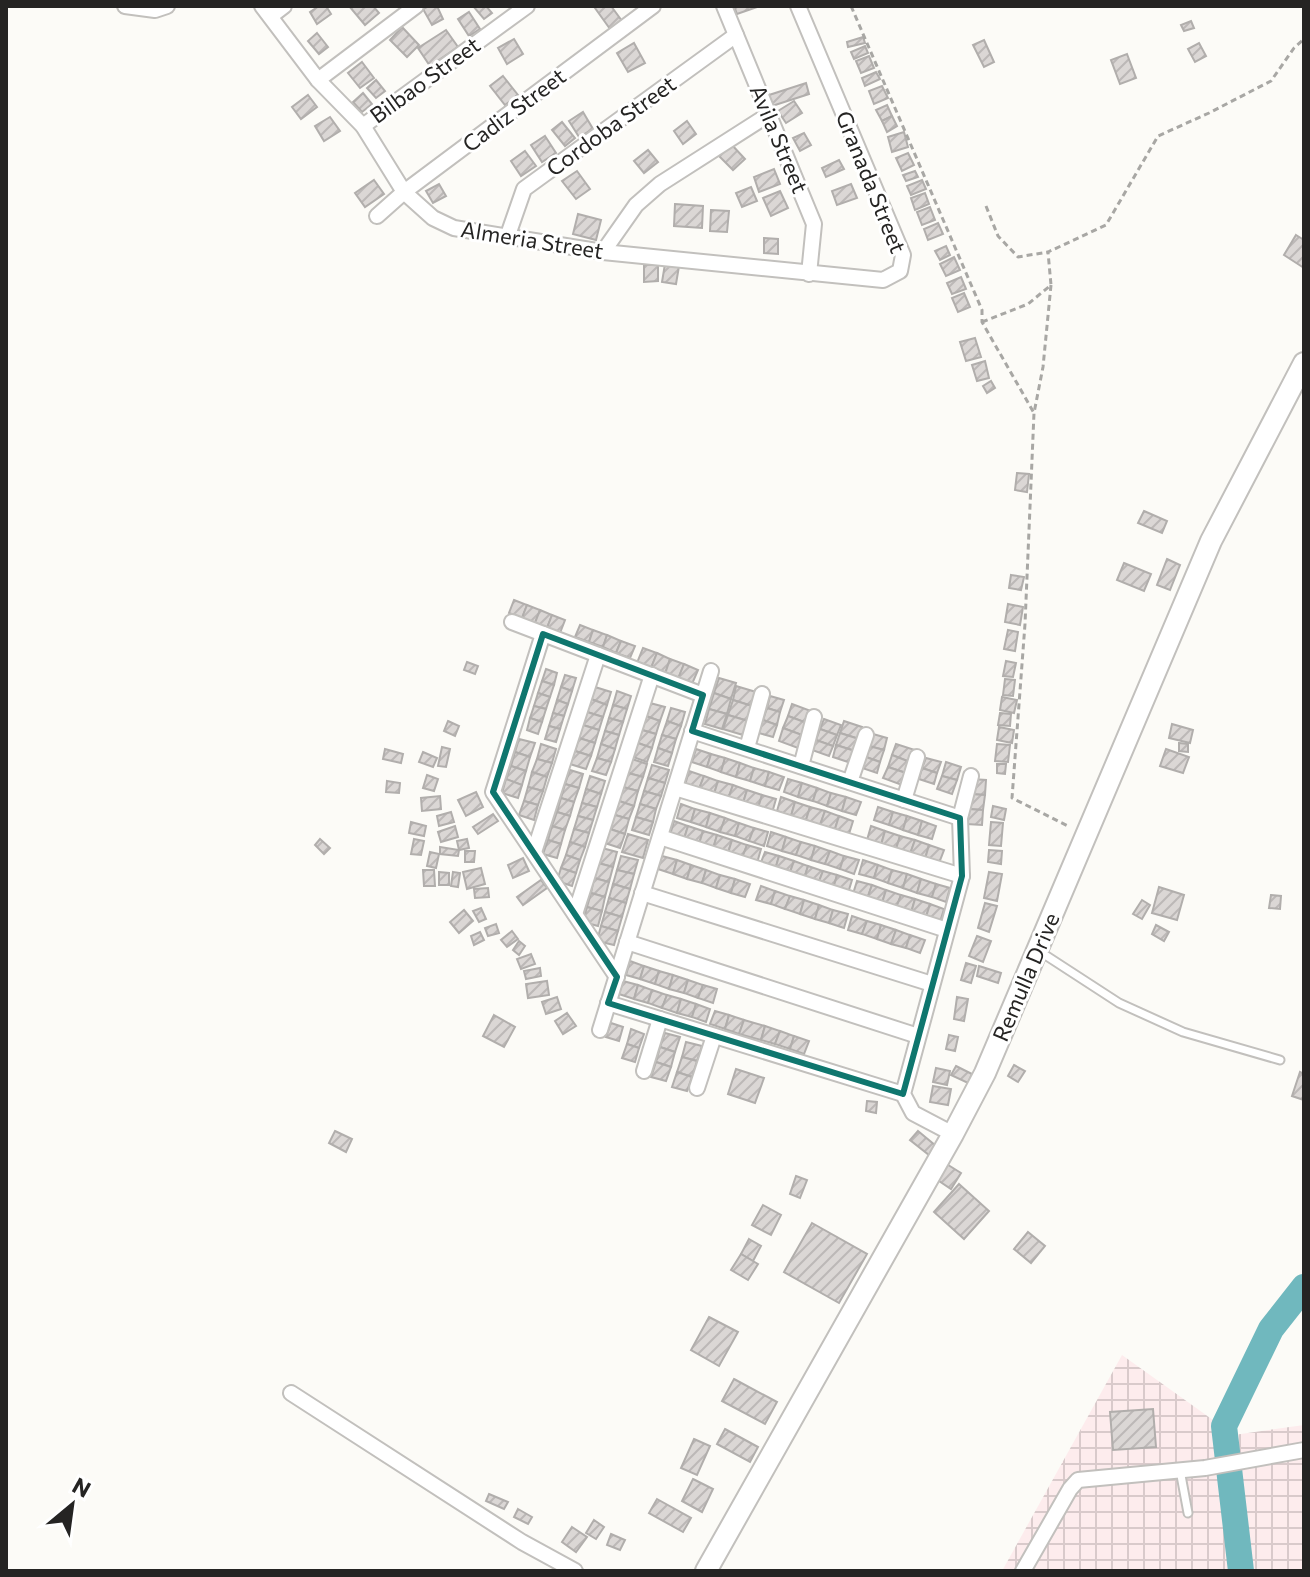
<svg xmlns="http://www.w3.org/2000/svg" width="1310" height="1577" font-family="Commissioner,sans-serif">
  <style>
    .industrial { fill: url(#industrial-grid) }
    .lines { fill: none; stroke-linecap: round; stroke-linejoin: round }
    .river { stroke: #70b8be; stroke-width: 26 }
    .building { fill: url(#building-hatch); stroke: #b1aeac; stroke-width: 2 }
    .service-casing { stroke: #c2c0bd; stroke-width: 11 }
    .minor-casing { stroke: #c2c0bd; stroke-width: 18 }
    .secondary-casing { stroke: #c2c0bd; stroke-width: 24 }
    .path { stroke: #a8a7a4; stroke-width: 3; stroke-dasharray: 6 4; stroke-linecap: butt }
    .service { stroke: #fff; stroke-width: 7 }
    .minor { stroke: #fff; stroke-width: 14 }
    .secondary { stroke: #fff; stroke-width: 20 }
    .marked { fill: none; stroke: #0f766e; stroke-width: 6; stroke-linejoin: round }
    .labels { text-anchor: middle; stroke-width: 6; stroke-linejoin: round; paint-order: stroke }
    .street-label { font-size: 22px; fill: #252423; stroke: #fff }
  </style>
  <defs>
    <pattern id="industrial-grid" width="8" height="8" patternUnits="userSpaceOnUse" patternTransform="scale(2)"><rect width="8" height="8" fill="#fdeced"/><path d="M0 4h8M4 0v8" fill="none" stroke="#d9cacb"/></pattern>
    <pattern id="building-hatch" width="6" height="6" patternUnits="userSpaceOnUse" patternTransform="scale(2)"><rect width="6" height="6" fill="#dbd7d5"/><path d="M-1 1l2-2M0 6l6-6M5 7l2-2" fill="none" stroke="#bcb8b7"/></pattern>
  </defs>
  <rect width="100%" height="100%" fill="#fcfbf7"/>
  <polygon class="industrial" points="1122,1355 1234,1435 1304,1425 1304,1571 1002,1571"/>
  <g class="lines">
    <polyline class="river" points="1241,1571 1224,1426 1271,1329 1304,1287"/>
  </g>
  <g class="building">
    <polygon points="319,6 326,6 331,14 317,24 310,12"/>
    <polygon points="349,6 373,6 379,13 365,25"/>
    <polygon points="429,6 437,6 443,19 432,25 423,9"/>
    <polygon points="473,6 486,6 492,13 484,19"/>
    <polygon points="598,6 611,6 622,21 610,29 595,8"/>
    <polygon points="734,6 760,6 737,14"/>
    <polygon points="469,12 480,29 469,36 458,19"/>
    <polygon points="1191,21 1194,28 1184,31 1181,25"/>
    <polygon points="402,27 419,45 407,57 390,40"/>
    <polygon points="446,30 458,47 430,66 418,48"/>
    <polygon points="317,33 328,47 319,54 308,41"/>
    <polygon points="863,37 865,43 848,47 847,42"/>
    <polygon points="514,39 523,54 507,64 498,48"/>
    <polygon points="984,40 994,62 984,67 973,45"/>
    <polygon points="634,43 645,63 628,72 617,53"/>
    <polygon points="1199,43 1206,56 1195,62 1188,49"/>
    <polygon points="865,46 868,53 854,59 851,52"/>
    <polygon points="1127,54 1136,78 1120,84 1111,60"/>
    <polygon points="869,56 874,68 861,73 856,61"/>
    <polygon points="362,62 374,78 360,88 348,73"/>
    <polygon points="876,72 880,79 865,86 862,78"/>
    <polygon points="503,76 518,95 505,105 490,86"/>
    <polygon points="376,80 385,91 376,98 367,88"/>
    <polygon points="806,83 809,94 769,107 766,96"/>
    <polygon points="882,86 888,98 874,104 869,91"/>
    <polygon points="363,93 372,104 362,112 353,102"/>
    <polygon points="308,95 317,107 301,119 292,107"/>
    <polygon points="794,101 802,113 786,123 778,111"/>
    <polygon points="887,105 892,116 882,121 876,110"/>
    <polygon points="583,112 593,129 579,137 569,121"/>
    <polygon points="892,116 897,126 887,132 882,121"/>
    <polygon points="330,117 340,131 324,141 315,126"/>
    <polygon points="687,121 696,134 683,144 674,131"/>
    <polygon points="562,122 575,138 565,146 552,130"/>
    <polygon points="904,132 908,147 892,152 888,137"/>
    <polygon points="804,133 811,145 800,151 793,138"/>
    <polygon points="545,136 556,153 542,162 531,145"/>
    <polygon points="731,144 745,159 733,170 719,156"/>
    <polygon points="648,150 658,162 644,173 634,161"/>
    <polygon points="525,151 536,166 521,176 511,161"/>
    <polygon points="908,153 914,165 902,171 896,158"/>
    <polygon points="839,160 844,169 826,177 822,168"/>
    <polygon points="774,169 780,184 759,192 754,177"/>
    <polygon points="577,171 590,189 576,199 562,181"/>
    <polygon points="915,171 918,177 906,181 903,175"/>
    <polygon points="374,180 384,194 365,207 355,193"/>
    <polygon points="922,180 926,189 911,195 907,186"/>
    <polygon points="439,184 446,196 433,203 426,191"/>
    <polygon points="851,184 857,198 837,205 832,191"/>
    <polygon points="751,187 757,201 742,207 736,193"/>
    <polygon points="780,191 788,208 771,216 763,198"/>
    <polygon points="925,193 929,204 915,210 911,198"/>
    <polygon points="675,204 703,206 702,228 674,226"/>
    <polygon points="930,207 935,220 922,225 917,212"/>
    <polygon points="711,210 729,211 727,232 710,231"/>
    <polygon points="578,214 601,220 596,240 573,234"/>
    <polygon points="938,223 943,234 928,240 924,229"/>
    <polygon points="1296,235 1304,240 1304,268 1284,255"/>
    <polygon points="764,238 778,239 778,254 764,253"/>
    <polygon points="946,246 950,255 940,260 935,251"/>
    <polygon points="954,257 960,270 946,276 940,264"/>
    <polygon points="665,264 679,266 676,284 662,282"/>
    <polygon points="644,265 658,265 658,281 644,282"/>
    <polygon points="961,277 966,289 952,294 947,283"/>
    <polygon points="964,293 970,307 958,312 952,298"/>
    <polygon points="975,338 981,357 966,361 960,342"/>
    <polygon points="985,361 989,378 977,381 972,365"/>
    <polygon points="991,381 995,388 987,393 983,386"/>
    <polygon points="1017,473 1029,474 1027,492 1015,490"/>
    <polygon points="1144,511 1167,521 1162,533 1138,523"/>
    <polygon points="1167,559 1180,565 1170,590 1157,585"/>
    <polygon points="1124,563 1151,574 1144,591 1117,580"/>
    <polygon points="1011,575 1024,577 1021,590 1009,588"/>
    <polygon points="514,600 527,605 522,618 509,613"/>
    <polygon points="1008,604 1023,607 1020,625 1005,622"/>
    <polygon points="527,605 540,610 535,623 522,618"/>
    <polygon points="540,610 552,615 547,628 535,623"/>
    <polygon points="552,615 565,620 560,633 547,628"/>
    <polygon points="580,625 593,630 589,642 575,637"/>
    <polygon points="593,630 607,635 603,647 589,642"/>
    <polygon points="1008,630 1018,632 1015,651 1004,649"/>
    <polygon points="607,635 621,641 616,653 603,647"/>
    <polygon points="621,641 635,646 630,658 616,653"/>
    <polygon points="643,648 657,653 651,668 637,663"/>
    <polygon points="657,653 670,659 665,674 651,668"/>
    <polygon points="670,659 684,664 678,679 665,674"/>
    <polygon points="1006,661 1016,663 1013,677 1003,676"/>
    <polygon points="467,662 478,666 475,674 464,670"/>
    <polygon points="684,664 698,670 692,684 678,679"/>
    <polygon points="546,669 557,673 554,685 542,681"/>
    <polygon points="565,675 576,678 572,691 561,687"/>
    <polygon points="719,678 736,683 731,699 714,693"/>
    <polygon points="1005,679 1015,680 1013,696 1003,695"/>
    <polygon points="542,681 554,685 550,697 538,693"/>
    <polygon points="736,686 756,692 752,706 733,700"/>
    <polygon points="561,687 572,691 568,704 557,700"/>
    <polygon points="595,687 611,692 607,705 591,699"/>
    <polygon points="617,691 631,696 627,709 613,705"/>
    <polygon points="538,693 550,697 546,709 534,706"/>
    <polygon points="714,693 731,699 727,714 709,709"/>
    <polygon points="770,696 784,700 780,712 767,708"/>
    <polygon points="1002,697 1017,700 1014,713 1000,710"/>
    <polygon points="591,699 607,705 603,717 587,712"/>
    <polygon points="557,700 568,704 564,716 553,713"/>
    <polygon points="733,700 752,706 748,721 728,715"/>
    <polygon points="650,703 665,707 660,721 646,716"/>
    <polygon points="792,704 811,711 807,723 788,716"/>
    <polygon points="613,705 627,709 623,722 609,718"/>
    <polygon points="534,706 546,709 542,722 530,718"/>
    <polygon points="671,708 685,712 681,726 667,721"/>
    <polygon points="767,708 780,712 777,725 763,720"/>
    <polygon points="709,709 727,714 722,729 705,724"/>
    <polygon points="587,712 603,717 599,730 583,725"/>
    <polygon points="553,713 564,716 560,729 549,726"/>
    <polygon points="1000,713 1011,714 1010,726 998,725"/>
    <polygon points="728,715 748,721 743,735 723,729"/>
    <polygon points="646,716 660,721 656,734 642,730"/>
    <polygon points="788,716 807,723 802,735 783,728"/>
    <polygon points="530,718 542,722 538,734 527,730"/>
    <polygon points="609,718 623,722 619,735 605,731"/>
    <polygon points="824,719 841,725 837,735 820,729"/>
    <polygon points="763,720 777,725 773,737 759,733"/>
    <polygon points="448,721 459,726 455,736 444,731"/>
    <polygon points="667,721 681,726 676,739 662,735"/>
    <polygon points="844,721 862,727 859,739 840,733"/>
    <polygon points="1172,724 1193,730 1190,743 1169,738"/>
    <polygon points="583,725 599,730 595,743 579,738"/>
    <polygon points="549,726 560,729 556,742 545,739"/>
    <polygon points="999,727 1014,730 1012,743 997,740"/>
    <polygon points="783,728 802,735 798,748 779,741"/>
    <polygon points="820,729 837,735 833,746 816,740"/>
    <polygon points="642,730 656,734 652,748 638,743"/>
    <polygon points="605,731 619,735 615,749 601,744"/>
    <polygon points="840,733 859,739 855,751 836,745"/>
    <polygon points="873,734 887,738 884,750 869,746"/>
    <polygon points="662,735 676,739 672,753 658,748"/>
    <polygon points="579,738 595,743 591,756 575,751"/>
    <polygon points="519,739 535,743 530,757 515,752"/>
    <polygon points="816,740 833,746 829,756 812,750"/>
    <polygon points="638,743 652,748 647,762 633,757"/>
    <polygon points="1179,743 1188,744 1188,752 1179,751"/>
    <polygon points="541,744 556,749 552,763 537,759"/>
    <polygon points="601,744 615,749 611,762 597,758"/>
    <polygon points="896,744 915,750 910,762 892,755"/>
    <polygon points="997,744 1010,745 1008,762 995,761"/>
    <polygon points="836,745 855,751 851,763 833,757"/>
    <polygon points="869,746 884,750 880,762 866,757"/>
    <polygon points="442,747 450,749 446,767 438,766"/>
    <polygon points="658,748 672,753 668,766 654,762"/>
    <polygon points="385,749 403,754 401,763 383,759"/>
    <polygon points="696,749 711,754 707,767 692,762"/>
    <polygon points="1166,749 1189,757 1183,773 1160,766"/>
    <polygon points="575,751 591,756 586,769 570,764"/>
    <polygon points="423,752 437,758 433,767 419,762"/>
    <polygon points="515,752 530,757 526,771 511,766"/>
    <polygon points="711,754 725,758 721,772 707,767"/>
    <polygon points="892,755 910,762 906,773 888,767"/>
    <polygon points="866,757 880,762 877,773 862,768"/>
    <polygon points="597,758 611,762 606,775 592,771"/>
    <polygon points="725,758 740,763 736,777 721,772"/>
    <polygon points="926,758 941,762 937,773 922,768"/>
    <polygon points="537,759 552,763 547,777 532,772"/>
    <polygon points="632,759 647,764 643,777 628,773"/>
    <polygon points="946,762 961,767 957,780 942,776"/>
    <polygon points="740,763 754,768 750,781 736,777"/>
    <polygon points="997,764 1006,764 1005,774 997,773"/>
    <polygon points="652,765 669,770 665,783 648,778"/>
    <polygon points="511,766 526,771 522,785 506,779"/>
    <polygon points="888,767 906,773 902,785 883,778"/>
    <polygon points="754,768 769,772 765,786 750,781"/>
    <polygon points="922,768 937,773 934,784 919,779"/>
    <polygon points="570,770 583,774 579,788 565,784"/>
    <polygon points="689,771 704,776 699,789 685,785"/>
    <polygon points="532,772 547,777 543,791 528,787"/>
    <polygon points="769,772 784,777 779,790 765,786"/>
    <polygon points="628,773 643,777 638,791 623,787"/>
    <polygon points="427,775 438,779 434,791 423,788"/>
    <polygon points="590,776 605,781 601,794 586,789"/>
    <polygon points="704,776 718,781 714,794 699,789"/>
    <polygon points="942,776 957,780 952,794 937,789"/>
    <polygon points="648,778 665,783 661,796 644,791"/>
    <polygon points="506,779 522,785 518,798 502,793"/>
    <polygon points="788,779 802,783 798,797 784,792"/>
    <polygon points="971,779 986,780 985,795 970,794"/>
    <polygon points="387,781 400,783 399,793 386,792"/>
    <polygon points="718,781 733,785 728,799 714,794"/>
    <polygon points="802,783 817,788 813,801 798,797"/>
    <polygon points="565,784 579,788 574,802 561,798"/>
    <polygon points="733,785 747,790 743,803 728,799"/>
    <polygon points="528,787 543,791 538,805 524,801"/>
    <polygon points="623,787 638,791 634,806 619,801"/>
    <polygon points="817,788 831,793 827,806 813,801"/>
    <polygon points="586,789 601,794 597,807 582,803"/>
    <polygon points="747,790 762,795 758,808 743,803"/>
    <polygon points="644,791 661,796 656,809 640,804"/>
    <polygon points="476,792 483,807 466,816 458,800"/>
    <polygon points="831,793 846,797 842,811 827,806"/>
    <polygon points="970,794 985,795 983,810 968,809"/>
    <polygon points="762,795 776,799 772,813 758,808"/>
    <polygon points="440,796 441,809 422,811 421,798"/>
    <polygon points="781,797 795,802 791,816 777,811"/>
    <polygon points="846,797 861,802 856,815 842,811"/>
    <polygon points="561,798 574,802 570,816 557,812"/>
    <polygon points="524,801 538,805 534,820 519,815"/>
    <polygon points="619,801 634,806 629,819 615,815"/>
    <polygon points="795,802 810,807 806,820 791,816"/>
    <polygon points="582,803 597,807 593,820 578,816"/>
    <polygon points="640,804 656,809 653,822 636,817"/>
    <polygon points="681,804 695,809 691,822 677,818"/>
    <polygon points="993,806 1006,809 1004,820 991,817"/>
    <polygon points="810,807 825,811 820,825 806,820"/>
    <polygon points="878,807 893,812 889,825 874,820"/>
    <polygon points="695,809 710,813 706,827 691,822"/>
    <polygon points="968,809 983,810 982,825 967,824"/>
    <polygon points="825,811 839,816 835,829 820,825"/>
    <polygon points="451,812 454,822 439,826 437,816"/>
    <polygon points="557,812 570,816 565,830 552,826"/>
    <polygon points="893,812 907,816 903,830 889,825"/>
    <polygon points="710,813 725,818 720,832 706,827"/>
    <polygon points="493,814 498,821 478,834 473,827"/>
    <polygon points="615,815 629,819 625,834 610,829"/>
    <polygon points="578,816 593,820 589,833 574,829"/>
    <polygon points="839,816 853,821 849,834 835,829"/>
    <polygon points="907,816 922,821 918,835 903,830"/>
    <polygon points="636,817 653,822 649,835 632,830"/>
    <polygon points="725,818 739,823 735,836 720,832"/>
    <polygon points="674,821 688,826 684,839 670,835"/>
    <polygon points="922,821 936,826 932,839 918,835"/>
    <polygon points="411,822 426,826 424,836 409,833"/>
    <polygon points="991,822 1003,823 1001,846 989,845"/>
    <polygon points="739,823 754,828 749,841 735,836"/>
    <polygon points="455,826 458,837 441,842 438,832"/>
    <polygon points="552,826 565,830 561,844 548,840"/>
    <polygon points="688,826 703,831 699,844 684,839"/>
    <polygon points="871,826 885,831 881,845 867,840"/>
    <polygon points="754,828 768,832 764,846 749,841"/>
    <polygon points="574,829 589,833 585,847 570,842"/>
    <polygon points="610,829 625,834 620,848 605,843"/>
    <polygon points="703,831 717,835 713,849 699,844"/>
    <polygon points="885,831 900,836 896,849 881,845"/>
    <polygon points="771,832 786,837 782,851 767,846"/>
    <polygon points="628,834 648,840 643,858 622,852"/>
    <polygon points="717,835 732,840 728,853 713,849"/>
    <polygon points="900,836 915,840 910,854 896,849"/>
    <polygon points="786,837 801,842 796,855 782,851"/>
    <polygon points="320,839 330,848 324,854 315,845"/>
    <polygon points="414,839 424,841 421,855 411,854"/>
    <polygon points="467,839 469,848 459,850 457,841"/>
    <polygon points="548,840 561,844 557,858 543,854"/>
    <polygon points="732,840 747,845 742,858 728,853"/>
    <polygon points="915,840 929,845 925,859 910,854"/>
    <polygon points="570,842 585,847 580,860 566,855"/>
    <polygon points="801,842 815,846 811,860 796,855"/>
    <polygon points="747,845 761,849 757,863 742,858"/>
    <polygon points="929,845 944,850 939,863 925,859"/>
    <polygon points="815,846 830,851 825,864 811,860"/>
    <polygon points="440,847 459,850 458,856 440,854"/>
    <polygon points="602,848 617,852 613,867 598,863"/>
    <polygon points="989,850 1002,851 1001,864 988,862"/>
    <polygon points="465,851 475,851 474,862 465,862"/>
    <polygon points="830,851 844,856 840,869 825,864"/>
    <polygon points="430,852 439,854 436,868 427,866"/>
    <polygon points="765,852 779,856 775,870 760,865"/>
    <polygon points="566,855 580,860 576,873 561,868"/>
    <polygon points="621,856 638,860 634,874 617,870"/>
    <polygon points="662,856 677,860 673,874 658,869"/>
    <polygon points="779,856 794,861 789,875 775,870"/>
    <polygon points="844,856 859,860 854,874 840,869"/>
    <polygon points="523,858 529,871 513,878 508,865"/>
    <polygon points="677,860 691,865 687,879 673,874"/>
    <polygon points="863,860 878,865 874,878 859,874"/>
    <polygon points="794,861 808,866 804,879 789,875"/>
    <polygon points="598,863 613,867 609,882 594,878"/>
    <polygon points="691,865 706,870 702,883 687,879"/>
    <polygon points="878,865 892,870 888,883 874,878"/>
    <polygon points="808,866 823,871 818,884 804,879"/>
    <polygon points="481,868 485,884 467,889 463,872"/>
    <polygon points="561,868 576,873 572,886 557,881"/>
    <polygon points="423,870 434,870 435,886 424,886"/>
    <polygon points="617,870 634,874 630,889 613,884"/>
    <polygon points="706,870 720,875 716,888 702,883"/>
    <polygon points="892,870 907,874 903,888 888,883"/>
    <polygon points="823,871 837,875 833,889 818,884"/>
    <polygon points="439,872 449,873 449,885 439,885"/>
    <polygon points="453,872 460,873 458,887 451,886"/>
    <polygon points="989,872 1002,874 997,901 984,898"/>
    <polygon points="907,874 921,879 917,893 903,888"/>
    <polygon points="720,875 735,879 731,893 716,888"/>
    <polygon points="837,875 852,880 848,893 833,889"/>
    <polygon points="594,878 609,882 605,897 591,893"/>
    <polygon points="735,879 750,884 745,897 731,893"/>
    <polygon points="921,879 936,884 932,897 917,893"/>
    <polygon points="541,880 547,888 523,905 517,897"/>
    <polygon points="857,881 872,885 867,899 853,894"/>
    <polygon points="613,884 630,889 626,903 609,898"/>
    <polygon points="936,884 950,888 946,902 932,897"/>
    <polygon points="872,885 886,890 882,903 867,899"/>
    <polygon points="761,886 775,891 771,904 756,900"/>
    <polygon points="1159,887 1184,895 1177,920 1152,913"/>
    <polygon points="488,888 489,897 475,898 474,889"/>
    <polygon points="886,890 901,895 896,908 882,903"/>
    <polygon points="775,891 790,896 785,909 771,904"/>
    <polygon points="591,893 605,897 602,911 587,907"/>
    <polygon points="901,895 915,899 911,913 896,908"/>
    <polygon points="1271,895 1281,896 1280,909 1269,908"/>
    <polygon points="790,896 804,900 800,914 785,909"/>
    <polygon points="609,898 626,903 622,917 605,912"/>
    <polygon points="915,899 930,904 926,917 911,913"/>
    <polygon points="804,900 819,905 815,919 800,914"/>
    <polygon points="1142,900 1150,905 1142,919 1133,914"/>
    <polygon points="985,903 997,906 989,932 978,928"/>
    <polygon points="930,904 944,909 940,922 926,917"/>
    <polygon points="819,905 833,910 829,923 815,919"/>
    <polygon points="587,907 602,911 598,926 583,922"/>
    <polygon points="481,908 486,919 479,922 473,911"/>
    <polygon points="464,910 473,921 459,933 450,922"/>
    <polygon points="833,910 848,914 844,928 829,923"/>
    <polygon points="605,912 622,917 618,931 601,926"/>
    <polygon points="852,916 867,921 862,934 848,930"/>
    <polygon points="867,921 881,925 877,939 862,934"/>
    <polygon points="496,924 499,933 488,936 485,928"/>
    <polygon points="881,925 896,930 891,944 877,939"/>
    <polygon points="1156,925 1169,932 1164,941 1152,934"/>
    <polygon points="601,926 618,931 614,945 597,941"/>
    <polygon points="896,930 910,935 906,948 891,944"/>
    <polygon points="512,931 518,939 507,947 501,940"/>
    <polygon points="480,932 484,940 474,945 471,936"/>
    <polygon points="910,935 925,940 920,953 906,948"/>
    <polygon points="977,936 991,941 983,962 969,956"/>
    <polygon points="519,941 525,946 519,955 513,950"/>
    <polygon points="531,954 535,964 521,969 517,959"/>
    <polygon points="630,961 644,966 640,979 626,975"/>
    <polygon points="966,963 976,966 971,983 961,980"/>
    <polygon points="644,966 659,971 655,984 640,979"/>
    <polygon points="979,966 1001,973 998,983 977,976"/>
    <polygon points="540,968 541,976 526,979 524,971"/>
    <polygon points="659,971 673,975 669,989 655,984"/>
    <polygon points="673,975 688,980 684,993 669,989"/>
    <polygon points="688,980 703,985 698,998 684,993"/>
    <polygon points="547,981 549,995 528,998 526,984"/>
    <polygon points="623,981 638,985 634,999 619,994"/>
    <polygon points="638,985 652,990 648,1003 634,999"/>
    <polygon points="703,985 717,989 713,1003 698,998"/>
    <polygon points="652,990 667,995 662,1008 648,1003"/>
    <polygon points="667,995 681,999 677,1013 662,1008"/>
    <polygon points="557,997 561,1009 546,1014 542,1002"/>
    <polygon points="957,997 968,999 964,1021 954,1019"/>
    <polygon points="681,999 696,1004 692,1017 677,1013"/>
    <polygon points="696,1004 710,1009 706,1022 692,1017"/>
    <polygon points="715,1011 729,1015 725,1029 710,1024"/>
    <polygon points="567,1013 576,1026 563,1034 555,1021"/>
    <polygon points="494,1015 515,1027 504,1047 483,1036"/>
    <polygon points="729,1015 744,1020 739,1034 725,1029"/>
    <polygon points="744,1020 765,1026 761,1040 739,1034"/>
    <polygon points="611,1023 623,1027 619,1041 606,1037"/>
    <polygon points="765,1026 780,1031 775,1044 761,1040"/>
    <polygon points="631,1029 644,1034 639,1048 627,1044"/>
    <polygon points="780,1031 794,1036 790,1049 775,1044"/>
    <polygon points="665,1033 680,1037 675,1052 660,1047"/>
    <polygon points="949,1035 958,1037 955,1051 946,1049"/>
    <polygon points="794,1036 809,1041 804,1054 790,1049"/>
    <polygon points="686,1042 702,1046 697,1061 682,1057"/>
    <polygon points="627,1044 639,1048 635,1062 622,1058"/>
    <polygon points="660,1047 675,1052 671,1067 656,1062"/>
    <polygon points="682,1057 697,1061 692,1077 677,1072"/>
    <polygon points="656,1062 671,1067 666,1081 651,1077"/>
    <polygon points="1014,1065 1025,1071 1018,1082 1008,1076"/>
    <polygon points="956,1066 972,1074 968,1083 951,1075"/>
    <polygon points="936,1068 950,1071 947,1085 933,1082"/>
    <polygon points="736,1069 764,1078 755,1103 728,1094"/>
    <polygon points="677,1072 692,1077 687,1091 672,1087"/>
    <polygon points="1300,1072 1304,1074 1304,1100 1292,1096"/>
    <polygon points="933,1086 951,1089 948,1105 930,1102"/>
    <polygon points="867,1101 877,1102 876,1113 866,1111"/>
    <polygon points="335,1131 352,1139 346,1152 329,1143"/>
    <polygon points="918,1131 936,1146 929,1155 910,1140"/>
    <polygon points="945,1163 961,1173 951,1189 936,1179"/>
    <polygon points="796,1176 807,1180 800,1198 790,1194"/>
    <polygon points="959,1184 989,1211 964,1239 934,1212"/>
    <polygon points="763,1205 781,1215 771,1235 752,1225"/>
    <polygon points="812,1223 867,1254 839,1303 784,1272"/>
    <polygon points="1028,1232 1045,1246 1031,1263 1014,1249"/>
    <polygon points="749,1239 761,1246 753,1261 741,1254"/>
    <polygon points="741,1254 758,1264 748,1280 731,1270"/>
    <polygon points="709,1317 738,1332 719,1366 691,1350"/>
    <polygon points="734,1379 777,1402 765,1424 722,1401"/>
    <polygon points="1153,1409 1156,1447 1113,1450 1110,1412"/>
    <polygon points="725,1429 758,1447 750,1462 717,1444"/>
    <polygon points="694,1439 710,1446 697,1475 681,1468"/>
    <polygon points="693,1479 713,1489 702,1512 682,1501"/>
    <polygon points="489,1494 508,1502 504,1509 486,1501"/>
    <polygon points="657,1499 691,1518 683,1532 649,1513"/>
    <polygon points="518,1509 532,1517 528,1524 514,1517"/>
    <polygon points="594,1520 604,1527 596,1539 586,1533"/>
    <polygon points="572,1527 587,1537 576,1552 562,1542"/>
    <polygon points="611,1534 625,1540 620,1550 607,1545"/>
  </g>
  <g class="lines">
    <g class="service-casing">
      <g id="service">
        <polyline points="1039,951 1119,1003 1183,1032 1280,1060"/>
        <polyline points="1180,1470 1188,1513"/>
      </g>
    </g>
    <g class="minor-casing">
      <g id="minor">
        <polyline points="125,6 155,10 167,6"/>
        <polyline points="262,6 318,80 363,126 404,192 433,218 454,228 603,252 883,280 900,271 903,255 798,6"/>
        <polyline points="724,6 814,224 809,274"/>
        <polyline points="271,16 284,6"/>
        <polyline points="318,80 416,6"/>
        <polyline points="363,126 527,6"/>
        <polyline points="377,216 404,192 653,6"/>
        <polyline points="508,235 524,189 736,35"/>
        <polyline points="603,252 636,205 660,184 768,115"/>
        <polyline points="512,622 703,695"/>
        <polyline points="543,634 493,792 617,977"/>
        <polyline points="692,731 960,818"/>
        <polyline points="747,748 762,694"/>
        <polyline points="801,766 814,717"/>
        <polyline points="850,782 866,735"/>
        <polyline points="675,788 962,876"/>
        <polyline points="904,800 917,757"/>
        <polyline points="660,837 947,930"/>
        <polyline points="534,852 598,655"/>
        <polyline points="642,893 932,984"/>
        <polyline points="575,914 652,675"/>
        <polyline points="627,942 918,1036"/>
        <polyline points="608,1003 903,1094"/>
        <polyline points="600,1030 711,671"/>
        <polyline points="644,1071 660,1019"/>
        <polyline points="697,1088 714,1036"/>
        <polyline points="953,1134 913,1113 903,1094 962,876 960,818 971,776"/>
        <polyline points="291,1393 522,1542 575,1571"/>
        <polyline points="1023,1571 1070,1489 1078,1480 1205,1468 1304,1450"/>
      </g>
    </g>
    <g class="secondary-casing">
      <polyline id="secondary" points="706,1571 953,1134 985,1073 1211,541 1304,363"/>
    </g>
    <g class="path">
      <polyline points="851,6 982,310 982,322 1034,413"/>
      <polyline points="986,206 998,236 1018,257 1048,252"/>
      <polyline points="1051,285 1043,367 1034,413 1025,624 1012,798 1070,827"/>
      <polyline points="982,322 1028,304 1051,285 1048,252 1106,225 1158,136 1209,113 1271,81 1294,48 1304,39"/>
    </g>
    <use href="#service" class="service"/>
    <use href="#minor" class="minor"/>
    <use href="#secondary" class="secondary"/>
  </g>
  <path class="marked" d="M543 634 703 695 692 731 960 818 962 876 903 1094 608 1003 617 977 493 792Z"/>
  <g class="labels">
    <g class="street-label">
      <text transform="translate(425 80) rotate(-36)" y="8">Bilbao Street</text>
      <text transform="translate(514 110) rotate(-37)" y="8">Cadiz Street</text>
      <text transform="translate(611 126) rotate(-36)" y="8">Cordoba Street</text>
      <text transform="translate(779 139) rotate(67)" y="8">Avila Street</text>
      <text transform="translate(871 182) rotate(68)" y="8">Granada Street</text>
      <text transform="translate(532 240) rotate(9)" y="8">Almeria Street</text>
      <text transform="translate(1026 977) rotate(-67)" y="8">Remulla Drive</text>
    </g>
  </g>
  <rect width="1310" height="1577" fill="none" stroke="#252423" stroke-width="16"/>
  <g transform="translate(72 1505) rotate(29)" stroke="#ffffff" stroke-width="6" paint-order="stroke">
  <path d="M0-6L14 30L0 20L-14 30Z" fill="#252423"/>
  <text y="-12" font-size="22" font-weight="bold" text-anchor="middle" fill="#252423">N</text>
  </g>
</svg>
